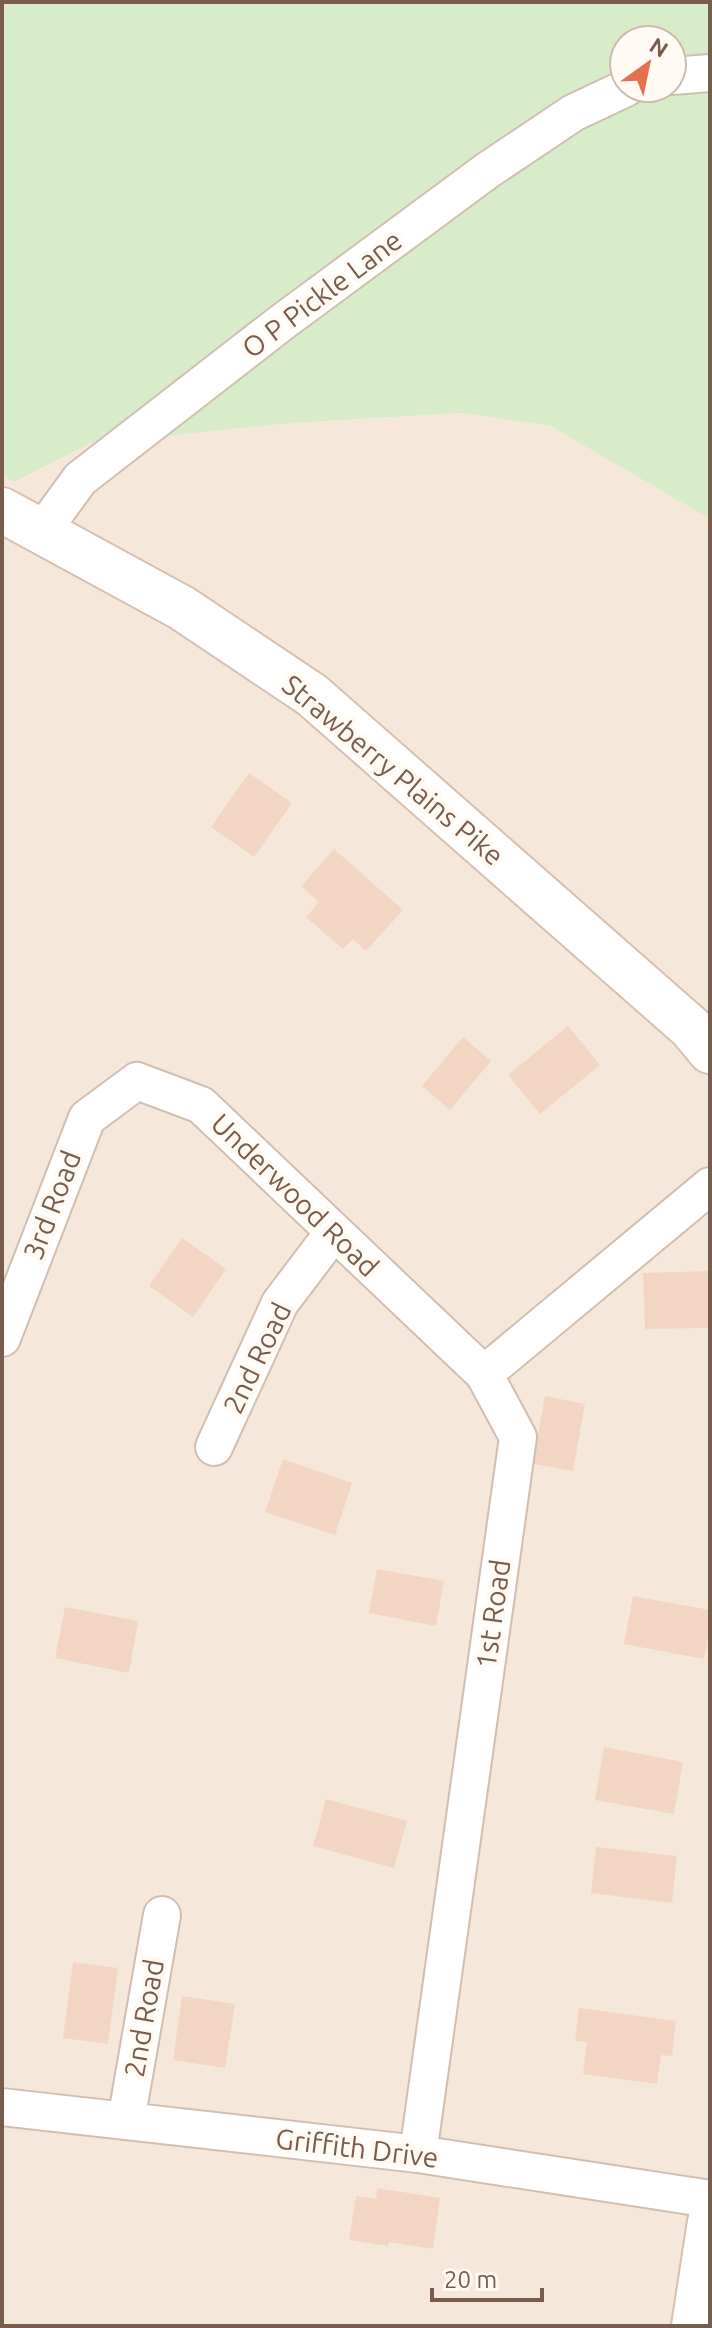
<svg xmlns="http://www.w3.org/2000/svg" width="712" height="2328" font-family="Ubuntu,sans-serif">
  <style>
    .residential { fill: #f5e8da }
    .green { fill: #d8ecc9; fill-rule: evenodd }
    .building { fill: #f3d5c3 }
    .lines { fill: none; stroke-linecap: round; stroke-linejoin: round }
    .street-casing { stroke: #d1beb0; stroke-width: 40 }
    .secondary-casing { stroke: #d6c0b0; stroke-width: 48 }
    .street { stroke: #fff; stroke-width: 36 }
    .secondary { stroke: #fff; stroke-width: 44 }
    .labels { text-anchor: middle; stroke-width: 8; stroke-linejoin: round; paint-order: stroke }
    .street-label { font-size: 28px; fill: #7a5c4d; stroke: #fffaf3 }
  </style>
  <rect width="100%" height="100%" fill="#fdf6ec"/>
  <polygon class="residential" points="461,413 550,426 710,519 710,2326 2,2326 2,475 16,482 89,444 293,423"/>
  <path class="green" d="M2 2H710V519L550 426 461 413 293 423 89 444 15 482 2 475ZM624 40H672V88H624Z"/>
  <g class="building">
    <polygon points="249,773 292,803 254,857 211,827"/>
    <polygon points="334,849 403,910 366,951 353,939 343,949 306,917 319,902 301,886"/>
    <polygon points="568,1026 600,1065 540,1114 508,1075"/>
    <polygon points="463,1037 491,1061 450,1110 422,1086"/>
    <polygon points="182,1238 226,1269 193,1317 149,1286"/>
    <polygon points="710,1271 710,1328 645,1329 643,1273"/>
    <polygon points="545,1396 585,1404 573,1471 533,1464"/>
    <polygon points="283,1459 352,1483 335,1535 265,1512"/>
    <polygon points="377,1569 444,1581 436,1626 369,1613"/>
    <polygon points="633,1596 710,1610 710,1624 704,1659 624,1644"/>
    <polygon points="65,1607 138,1621 129,1673 55,1658"/>
    <polygon points="604,1747 683,1762 674,1814 595,1800"/>
    <polygon points="326,1799 407,1821 394,1868 313,1846"/>
    <polygon points="596,1847 677,1856 672,1903 591,1893"/>
    <polygon points="73,1962 118,1968 108,2044 63,2038"/>
    <polygon points="182,1996 235,2004 225,2068 173,2060"/>
    <polygon points="579,2008 676,2021 672,2056 661,2055 657,2084 583,2074 587,2042 575,2041"/>
    <polygon points="377,2188 440,2198 433,2249 389,2242 388,2246 349,2240 356,2196 376,2199"/>
  </g>
  <g class="lines">
    <g class="street-casing">
      <g id="street">
        <polyline points="672,76 710,73"/>
        <polyline points="43,530 80,479 281,323 488,170 573,113 626,88"/>
        <polyline points="2,1338 87,1118 137,1081 201,1105 484,1374"/>
        <polyline points="214,1447 280,1303 333,1233"/>
        <polyline points="2,2107 418,2154 710,2199"/>
        <polyline points="126,2121 162,1915"/>
        <polyline points="418,2154 518,1437 484,1374 710,1186"/>
      </g>
    </g>
    <g class="secondary-casing">
      <g id="secondary">
        <polyline points="2,510 182,608 312,695 691,1028 710,1051"/>
        <polyline points="694,2326 710,2222"/>
      </g>
    </g>
    <use href="#street" class="street"/>
    <use href="#secondary" class="secondary"/>
  </g>
  <g class="labels">
    <g class="street-label">
      <text transform="translate(322 294) rotate(-37)" y="10">O P Pickle Lane</text>
      <text transform="translate(393 770) rotate(40)" y="10">Strawberry Plains Pike</text>
      <text transform="translate(295 1195) rotate(44)" y="10">Underwood Road</text>
      <text transform="translate(52 1205) rotate(-69)" y="10">3rd Road</text>
      <text transform="translate(257 1358) rotate(-64)" y="10">2nd Road</text>
      <text transform="translate(493 1614) rotate(-82)" y="10">1st Road</text>
      <text transform="translate(144 2018) rotate(-80)" y="10">2nd Road</text>
      <text transform="translate(357 2148) rotate(7)" y="10">Griffith Drive</text>
    </g>
  </g>
  <rect width="712" height="2328" fill="none" stroke="#7a5c4d" stroke-width="8"/>
  <g transform="translate(648 64) rotate(33)"><circle r="38" fill="#fffaf3" stroke="#cabbb1" stroke-width="2"/>
  <path d="M0-6L14 30L0 20L-14 30Z" fill="#e76f51"/>
  <text y="-12" font-size="22" font-weight="bold" text-anchor="middle" fill="#7a5c4d">N</text>
  </g>
  <path d="M432 2288v12h110v-12" fill="none" stroke="#7a5c4d" stroke-width="4"/>
  <text x="444" y="2288" font-size="24" fill="#7a5c4d" stroke="#fffaf3" stroke-width="6" paint-order="stroke">20 m</text>
</svg>
